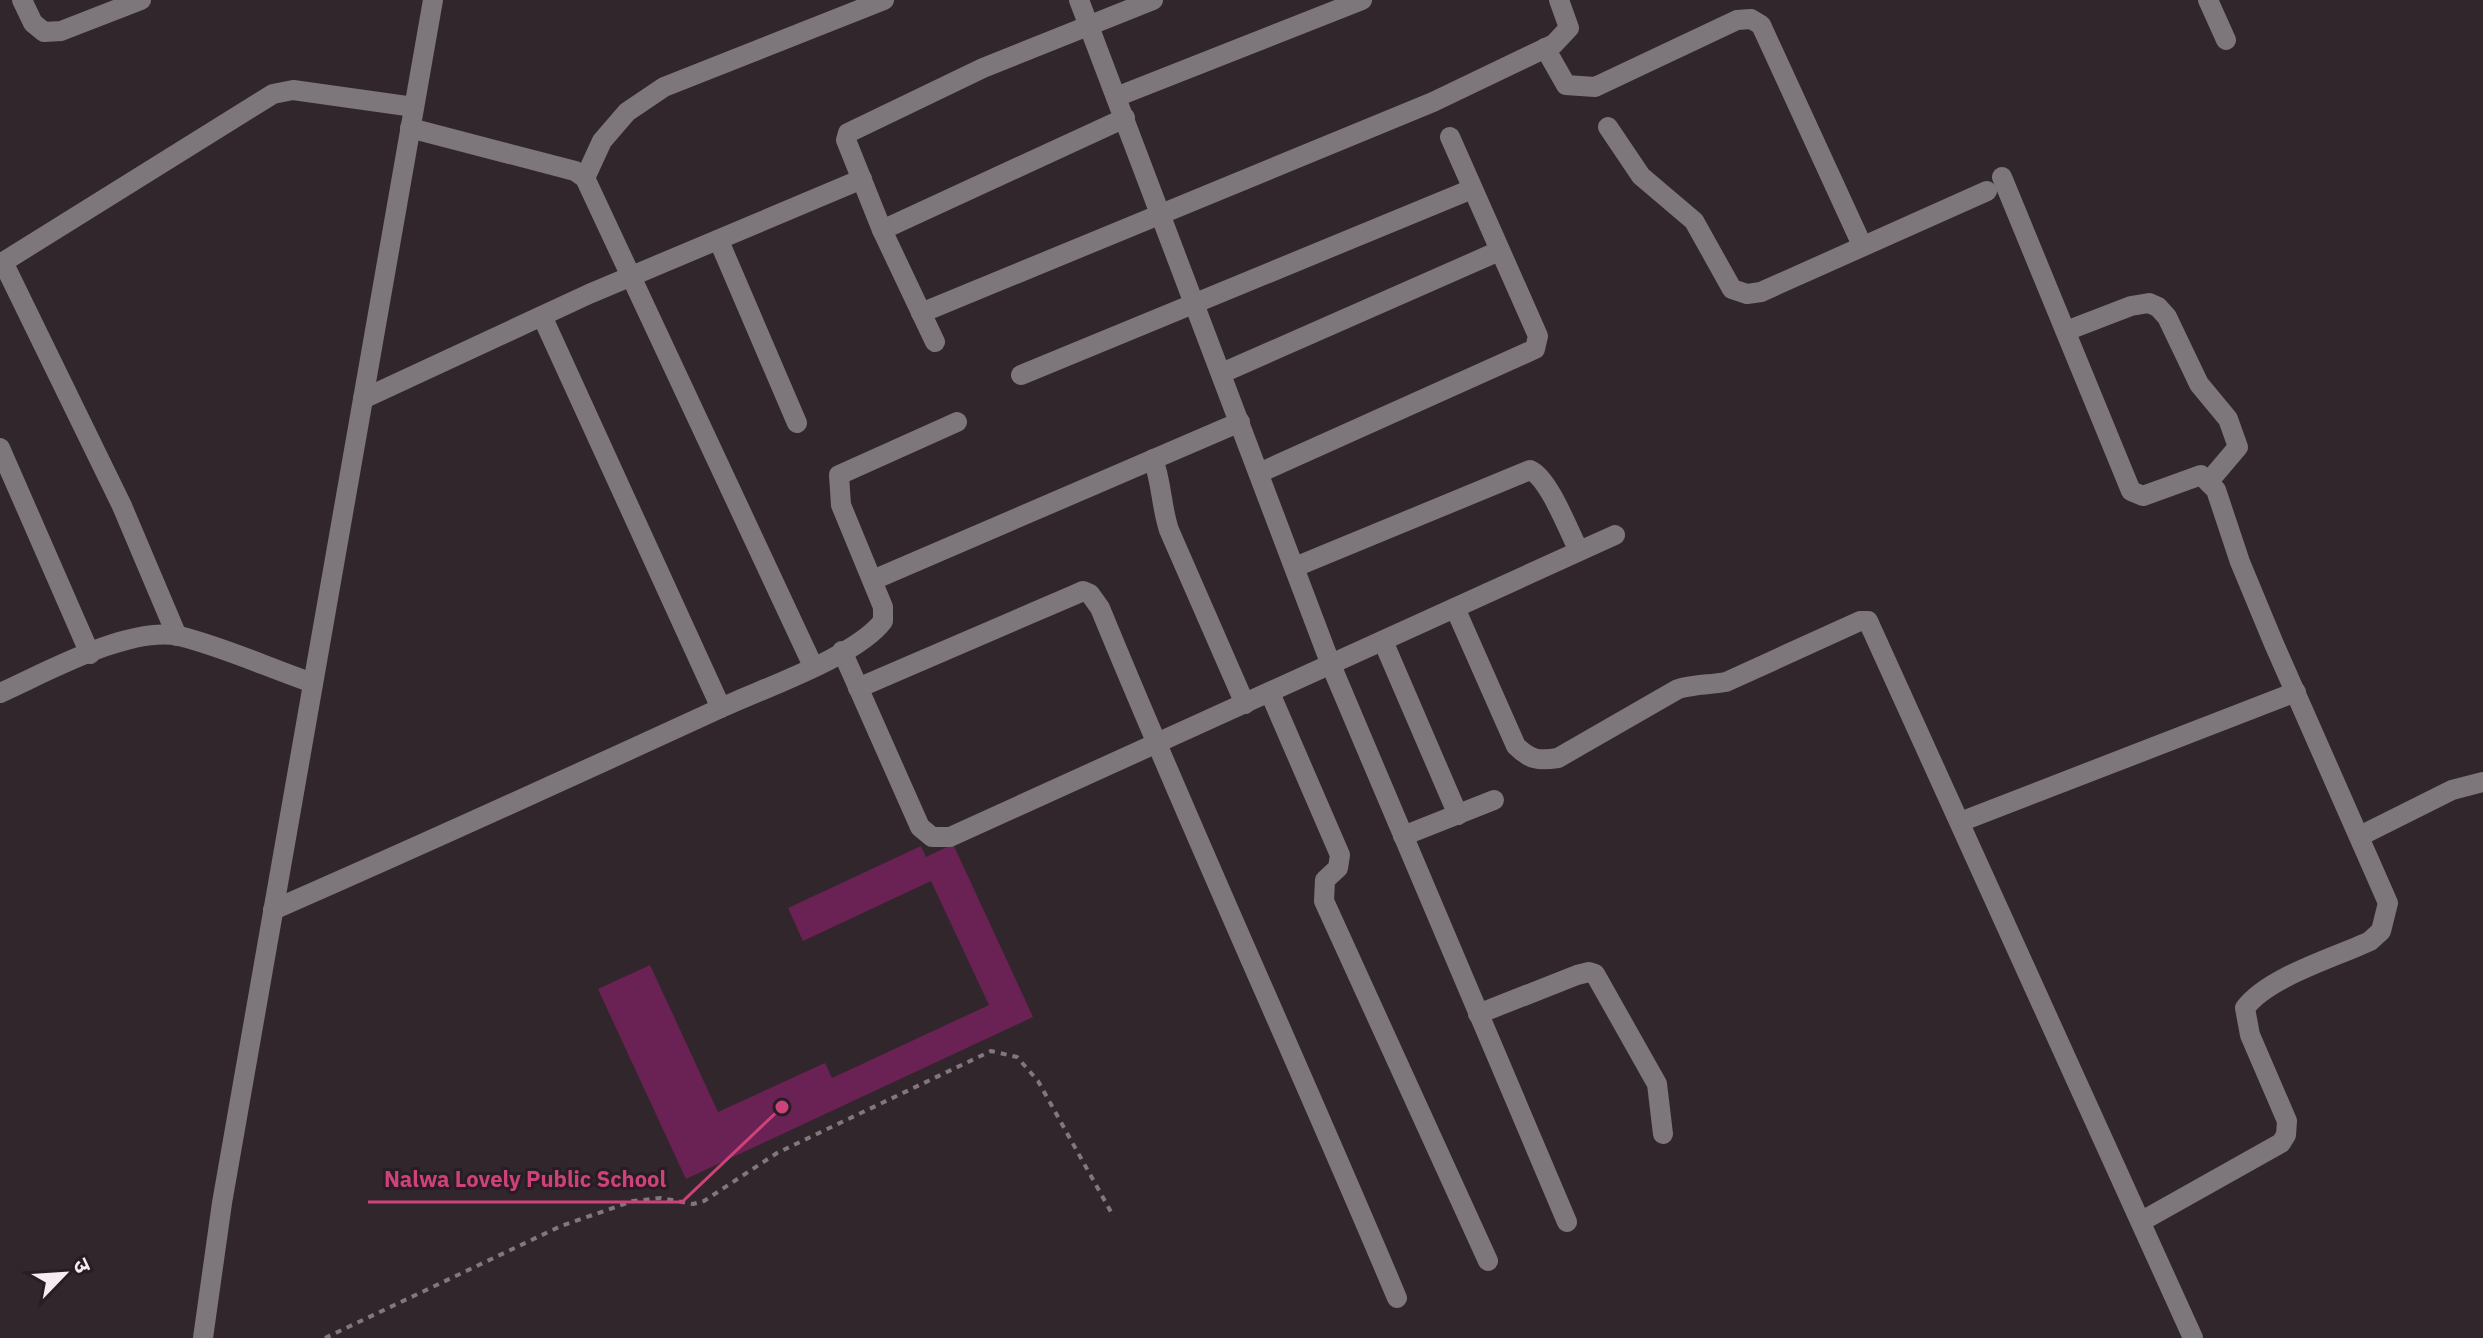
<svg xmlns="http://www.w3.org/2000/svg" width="2483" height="1338" font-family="'IBM Plex Sans','Noto Sans Devanagari',sans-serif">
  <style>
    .building { fill: #6a2153 }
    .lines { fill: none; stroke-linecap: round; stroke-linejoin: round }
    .path { stroke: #81777d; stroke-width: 4; stroke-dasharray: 6 6; stroke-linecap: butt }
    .minor { stroke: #7d767a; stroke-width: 20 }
    .leader { fill: none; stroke: #cc4279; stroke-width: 3 }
    .callout-dot { fill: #cc4279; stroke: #281d24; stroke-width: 3 }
    .callout-label { font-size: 22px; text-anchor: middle; font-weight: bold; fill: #cc4279; stroke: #281d24; stroke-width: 6; stroke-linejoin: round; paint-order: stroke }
  </style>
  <rect width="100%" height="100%" fill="#32262d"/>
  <polygon class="building" points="953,844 1033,1017 686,1179 598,989 650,965 718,1112 825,1063 832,1078 989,1005 931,881 803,941 788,908 921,846 926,857"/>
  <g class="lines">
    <polyline class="path" points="325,1338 561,1226 633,1201 661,1198 693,1204 704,1201 777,1153 991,1051 1017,1057 1038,1081 1111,1212"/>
    <g class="minor">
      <polyline points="22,0 33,23 44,32 61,31 141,0"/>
      <polyline points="1079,0 1331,665 1567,1222"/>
      <polyline points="2208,0 2226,40"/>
      <polyline points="1545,48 1566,85 1595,87 1737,20 1751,19 1761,25 1862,245"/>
      <polyline points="1116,97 1362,0"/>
      <polyline points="1608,127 1641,176 1694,221 1732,289 1747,294 1761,292 1987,191"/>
      <polyline points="410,128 575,171 585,178 813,666"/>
      <path d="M2002 177 2131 491 2143 496 2201 475 2216 490 2240 562 2274 644 2388 903 2381 931 2370 941C2334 958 2268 977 2245 1008L2250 1035 2287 1121 2286 1135 2281 1143 2142 1221"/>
      <polyline points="585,178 602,141 627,112 664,87 884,0"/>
      <polyline points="882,230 1125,118"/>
      <polyline points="719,241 797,423"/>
      <polyline points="3,262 122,506 177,636"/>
      <polyline points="0,264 273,94 293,90 414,107"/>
      <polyline points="921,313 1433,102 1554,44 1569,28 1559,0"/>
      <polyline points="542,316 721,708"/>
      <polyline points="2066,331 2131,306 2149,303 2158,307 2167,317 2199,384 2228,419 2238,447 2210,480"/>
      <polyline points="935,342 882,230 846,140 848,133 983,68 1153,0"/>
      <polyline points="1222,373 1499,251"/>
      <polyline points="1021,375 1472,189"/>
      <polyline points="363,399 589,294 862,179"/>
      <polyline points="0,448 90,654"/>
      <path d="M1153 459C1162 483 1161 506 1169 530L1245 704"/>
      <polyline points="1259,473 1535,349 1538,336 1450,137"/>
      <path d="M1295 567 1530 470C1549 478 1569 532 1579 551"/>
      <polyline points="873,580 1240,422"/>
      <path d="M1455 608 1516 746C1530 760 1539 761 1558 758L1678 689C1695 684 1709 685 1726 682L1860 621H1868L2193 1338"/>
      <polyline points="1383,641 1458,815"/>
      <polyline points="842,651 920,827 932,837 950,837 1615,535"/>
      <path d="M858 688 1074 595 1083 591 1090 594 1100 608C1195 840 1300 1067 1397 1298"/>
      <path d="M0 693C45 673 130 625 179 636 224 647 269 668 313 683"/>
      <polyline points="1270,693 1340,855 1338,868 1325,880 1324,901 1488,1261"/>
      <polyline points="1960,822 2296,692"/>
      <polyline points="1403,836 1494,800"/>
      <polyline points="2360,836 2452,790 2483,782"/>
      <path d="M273 910C424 844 573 776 723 707 764 688 857 656 883 621V607L841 505 839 475 957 422"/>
      <polyline points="1478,1014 1577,975 1589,972 1595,974 1657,1084 1663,1134"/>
      <polyline points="203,1338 222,1203 433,0"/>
    </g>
  </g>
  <path class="leader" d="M782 1107L682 1202H368"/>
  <circle class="callout-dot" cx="782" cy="1107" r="8"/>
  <g class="callout-label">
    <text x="525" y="1187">Nalwa Lovely Public School</text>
  </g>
  <g transform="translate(64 1274) rotate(65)" stroke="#281d24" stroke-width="6" paint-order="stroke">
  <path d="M0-6L14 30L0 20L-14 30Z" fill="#f4ecf1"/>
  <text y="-12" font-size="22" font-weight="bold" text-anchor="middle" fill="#f4ecf1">उ</text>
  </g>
</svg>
